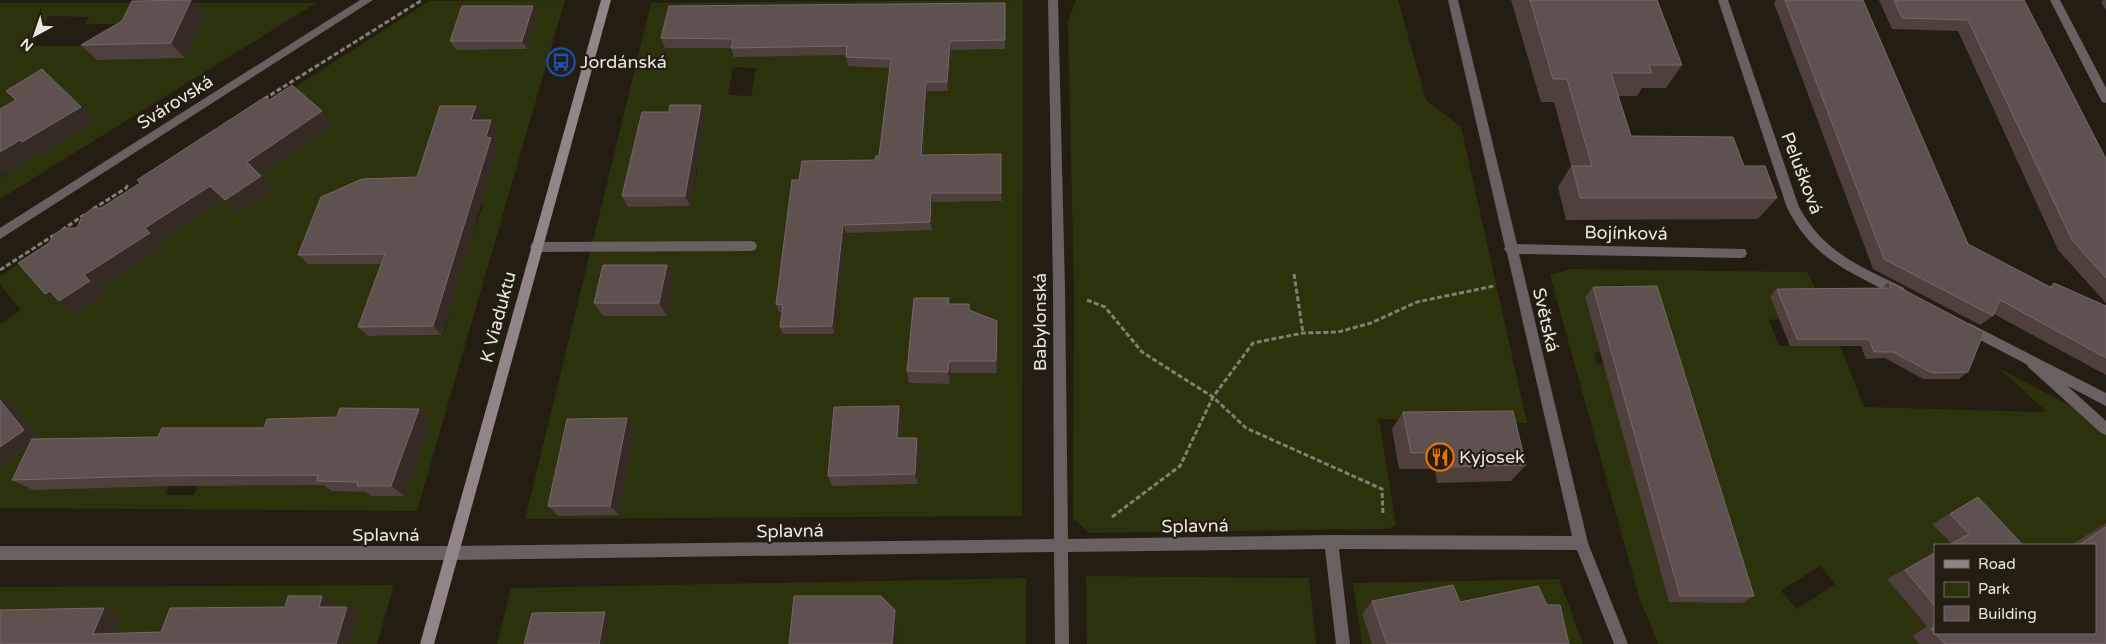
<svg xmlns="http://www.w3.org/2000/svg" width="2106" height="644" font-family="'Varela Round',sans-serif">
  <style>
    .green { fill: #2c320c; fill-rule: evenodd }
    .lines { fill: none; stroke-linecap: round; stroke-linejoin: round }
    .path { stroke: #837f75; stroke-width: 3; stroke-dasharray: 5 2.5; stroke-linecap: butt }
    .lane { fill: #686061; fill-rule: evenodd }
    .street { fill: #686061; fill-rule: evenodd }
    .secondary { fill: #938587; fill-rule: evenodd }
    .wall { fill: #4f3f3d }
    .shaded-wall { fill: #362a24 }
    .building { fill: #5f514f; stroke: #756865 }
    .labels { text-anchor: middle; stroke-width: 4.5; stroke-linejoin: round; paint-order: stroke }
    .poi-label { font-size: 18px; fill: #eae7df; stroke: #231e11; text-anchor: start }
    .street-label { font-size: 18px; fill: #eae7df; stroke: #231e11 }
  </style>
  <rect width="100%" height="100%" fill="#231e11"/>
  <g class="green">
    <path d="M565 0 417 511 0 508V467L9 460 0 409V324L21 310 0 285V276L429 1ZM479 130 498 148 494 162H433ZM439 203 483 204 468 249H405ZM161 240 164 246 97 283ZM448 314H449L443 335 368 336ZM431 421 333 485H274ZM218 478 198 485 194 495H165L169 486Z"/>
    <path d="M1023 0 1022 516 525 519 651 3ZM733 67 756 68 751 96 728 95ZM638 166H698L690 206ZM842 267 835 334 786 312ZM674 278 666 316H603Z"/>
    <polygon points="1076,0 1398,0 1426,100 1461,127 1527,423 1379,419 1396,526 1384,529 1089,533 1073,518 1074,294 1068,21"/>
    <path d="M0 3H316L0 199V177L6 173 0 165ZM204 15 185 58 126 59ZM49 16 89 17 85 24H121L109 46H31Z"/>
    <path d="M1570 269 1807 272 1819 295 1779 319 1769 320 1779 346H1840L1864 407 2047 412 2000 369 2106 424V523L2071 545H1995L1960 507 1933 523 1953 545H1935V620L1912 636 1919 644H1658L1639 597 1550 275ZM1624 285 1629 297 1604 364 1597 365 1594 353 1600 352 1585 297H1610L1606 286ZM1820 566 1835 584 1797 609 1781 591Z"/>
    <polygon points="1086,576 1309,578 1316,644 1087,644"/>
    <polygon points="1026,578 1026,644 896,644 898,618 795,644 605,644 609,616 531,644 497,644 511,588"/>
    <polygon points="1559,579 1583,644 1549,644 1362,614 1372,644 1362,644 1353,583"/>
    <polygon points="394,585 377,644 350,644 331,614 334,603 174,644 110,640 120,615 0,644 0,587"/>
  </g>
  <g class="lines">
    <g class="path">
      <polyline points="264,99 422,0"/>
      <polyline points="93,209 126,188 128,184"/>
      <polyline points="62,230 84,215"/>
      <polyline points="0,270 54,235"/>
      <polyline points="1294,274 1303,333"/>
      <polyline points="1087,300 1105,307 1142,352 1213,397 1246,428 1382,489 1383,515"/>
      <polyline points="1112,517 1180,466 1213,397 1253,343 1303,333 1338,332 1371,323 1417,302 1494,286"/>
    </g>
    <g class="lane">
      <polygon points="751,241 755,242 757,246 755,250 751,251 536,252 532,251 530,247 532,243 536,242"/>
      <polygon points="2033,357 2038,359 2106,421 2106,435 2101,433 2028,367 2027,363 2028,359"/>
    </g>
    <g class="street">
      <polygon points="360,0 373,0 0,239 0,228"/>
      <polygon points="1048,0 1058,0 1065,288 1068,539 1331,535 1572,536 1507,253 1504,249 1505,247 1448,0 1458,0 1517,244 1745,249 1747,253 1745,257 1741,258 1519,254 1588,543 1628,644 1614,644 1577,550 1339,549 1350,644 1336,644 1325,549 1068,552 1069,644 1055,644 1054,552 452,560 0,560 0,546 452,546 1054,539 1053,288"/>
      <path d="M1718 0H1728L1799 207C1825 254 1859 265 1904 288L1906 292 1904 296 1900 297 1896 296C1847 270 1814 260 1787 208Z"/>
      <polygon points="2050,0 2060,0 2106,88 2106,103 2102,102"/>
      <polygon points="1969,323 2106,393 2106,406 1965,332 1963,328 1965,324"/>
    </g>
    <polygon class="secondary" points="601,0 611,0 434,644 420,644"/>
  </g>
  <g class="wall">
    <polygon points="1511,0 1657,0 1682,65 1666,88 1642,88 1637,96 1618,96 1631,136 1744,166 1777,198 1758,219 1566,220 1558,187 1571,166 1554,102 1541,102"/>
    <polygon points="1776,0 1863,0 1968,244 2049,286 2054,283 2106,306 2106,375 1994,314 1993,316 1980,325 1873,269 1774,3"/>
    <polygon points="1879,0 2024,0 2106,159 2106,303 2058,250 1958,31 1892,29"/>
    <polygon points="2103,0 2106,0 2106,11 2101,2"/>
    <polygon points="1005,13 1005,49 951,50 948,91 927,91 923,155 1001,154 1002,201 933,202 932,230 846,233 835,334 783,334 780,327 782,312 779,312 776,304 799,180 875,160 879,156 890,68 848,66 846,55 734,57 731,48 665,48 661,38"/>
    <polygon points="538,14 527,49 456,50 450,41"/>
    <polygon points="205,15 185,58 97,60 81,45"/>
    <polygon points="701,105 705,116 690,206 628,207 622,196 669,112"/>
    <polygon points="476,106 483,117 482,120 491,120 498,130 495,143 498,148 442,335 368,336 358,327 381,264 308,264 298,255 417,177"/>
    <polygon points="667,265 674,278 667,316 603,316 594,303"/>
    <polygon points="1889,282 1968,372 1959,379 1923,379 1885,358 1866,359 1861,346 1790,346 1770,296 1777,289 1882,288"/>
    <polygon points="1593,287 1754,596 1742,603 1669,602 1585,297"/>
    <polygon points="950,304 969,304 970,311 998,333 997,373 951,373 950,384 909,383 907,371"/>
    <polygon points="0,396 10,402 40,438 38,439 158,437 264,428 337,417 419,409 431,420 405,496 371,496 365,492 332,491 323,485 171,486 33,490 12,480 29,446 0,467"/>
    <polygon points="899,406 902,417 901,438 917,438 920,448 918,484 832,486 828,476"/>
    <polygon points="1403,412 1526,465 1511,481 1437,483 1435,469 1399,469 1392,429"/>
    <polygon points="635,429 619,515 558,516 548,506"/>
    <polygon points="1978,497 2023,545 1947,545 1951,543 1932,524 1960,507"/>
    <polygon points="2106,523 2106,644 1919,644 1912,636 1927,626 1887,579 1935,552 1935,633 2095,545 2071,545"/>
    <polygon points="1372,601 1460,602 1547,605 1569,644 1372,644 1362,614"/>
  </g>
  <g class="shaded-wall">
    <polygon points="191,0 205,15 185,58 171,43"/>
    <polygon points="533,6 538,14 527,49 522,41"/>
    <polygon points="950,41 951,50 948,91 947,82"/>
    <polygon points="42,69 96,121 39,156 37,154 0,176 0,152"/>
    <polygon points="926,82 927,91 922,163 921,155"/>
    <polygon points="701,105 705,116 690,206 685,196"/>
    <polygon points="476,106 483,117 479,130 471,120"/>
    <polygon points="322,111 333,125 260,175 247,162"/>
    <polygon points="491,120 498,130 495,143 498,148 442,335 433,326"/>
    <polygon points="1001,154 1002,163 1002,201 1001,193"/>
    <polygon points="261,176 274,189 238,213 225,200"/>
    <polygon points="210,186 224,199 161,240 165,246 101,287 106,293 76,313 64,305 63,306 45,294 145,228"/>
    <polygon points="931,193 933,202 932,230 930,222"/>
    <polygon points="843,225 846,233 835,334 832,326"/>
    <polygon points="667,265 674,278 667,316 659,303"/>
    <polygon points="997,321 998,333 997,373 996,361"/>
    <polygon points="949,361 951,373 950,384 948,372"/>
    <polygon points="0,396 10,402 40,438 0,467"/>
    <polygon points="899,406 902,417 900,449 897,438"/>
    <polygon points="419,409 431,420 405,496 391,486"/>
    <polygon points="627,418 635,429 619,515 610,506"/>
    <polygon points="917,438 920,448 918,484 915,474"/>
    <polygon points="322,596 335,603 331,614 319,607"/>
    <polygon points="347,607 360,614 350,644 336,644"/>
    <polygon points="104,608 120,615 110,640 93,634"/>
    <polygon points="895,610 898,618 896,644 892,644"/>
    <polygon points="605,612 610,616 605,644 599,644"/>
  </g>
  <g class="building">
    <polygon points="191,0 171,43 81,45 122,21 132,1"/>
    <polygon points="1530,0 1657,0 1682,65 1649,65 1652,73 1611,73 1631,136 1733,137 1744,166 1765,166 1777,198 1580,198 1572,166 1592,166 1567,79 1553,79"/>
    <polygon points="1785,0 1863,0 1968,244 2052,288 2054,283 2106,306 2106,358 2000,300 1993,316 1884,259"/>
    <polygon points="1894,0 2024,0 2106,159 2106,278 2072,240 1968,20 1902,18"/>
    <polygon points="1005,3 1005,40 950,41 947,82 926,82 921,155 1001,154 1001,193 931,193 930,222 843,225 832,326 780,327 783,305 776,304 792,180 799,180 802,161 875,160 876,156 879,156 891,59 846,57 847,46 731,48 733,39 661,38 669,6"/>
    <polygon points="462,6 533,6 522,41 450,41"/>
    <polygon points="42,69 81,107 22,142 20,140 0,152 0,109 16,100 6,91"/>
    <polygon points="292,85 322,111 247,162 261,176 225,200 210,186 145,228 150,233 84,275 90,281 59,301 50,291 45,294 18,263 49,243 53,235 64,228 77,228 82,216 93,208 101,208 140,183 137,180 265,97 269,100"/>
    <polygon points="670,105 701,105 685,196 622,196 642,112 669,112"/>
    <polygon points="440,106 476,106 471,120 491,120 486,137 491,138 433,326 358,327 385,254 298,255 321,197 362,179 417,177"/>
    <polygon points="603,265 667,265 659,303 594,303"/>
    <polygon points="1889,282 1984,332 1968,372 1932,373 1893,352 1874,352 1869,339 1797,339 1777,289 1891,288"/>
    <polygon points="1657,286 1754,596 1680,596 1593,287"/>
    <polygon points="914,298 949,298 948,304 969,304 969,310 997,321 996,361 949,361 948,372 907,371"/>
    <polygon points="0,400 24,430 0,447"/>
    <polygon points="899,406 897,438 917,438 915,474 828,476 834,407"/>
    <polygon points="340,408 419,409 391,486 357,486 358,482 317,481 318,475 153,476 12,480 32,439 158,437 162,428 264,428 267,419 337,417"/>
    <polygon points="1513,411 1526,465 1449,467 1447,452 1411,453 1403,412"/>
    <polygon points="627,418 610,506 548,506 567,419"/>
    <polygon points="1978,497 2023,545 1949,545 1969,534 1950,514"/>
    <polygon points="2106,527 2106,644 1945,644 1931,629 1935,626 1935,633 2095,633 2095,545 2079,545"/>
    <polygon points="1935,553 1935,606 1905,570"/>
    <polygon points="1453,585 1460,602 1538,586 1547,605 1560,605 1569,644 1387,644 1372,601"/>
    <polygon points="288,596 322,596 319,607 347,607 336,644 0,644 0,610 104,608 93,634 161,632 170,608 285,607"/>
    <polygon points="794,596 881,596 895,610 892,644 789,644"/>
    <polygon points="605,612 599,644 524,644 532,613"/>
  </g>
  <defs>
    <g id="bus-ring" transform="scale(1.4375)"><circle r="9.5" fill="#231e11" stroke="#1a4fb4" stroke-width="1.5"/><path d="M-5-6H5V4H4V6H2V4H-2V6H-4V4H-5ZM-3.5-4V0h7V-4ZM-3.5 1.2v1.5H-2V1.2ZM2 1.2v1.5H3.5V1.2Z" fill="#1a4fb4"/></g>
    <g id="restaurant-ring" transform="scale(1.4375)"><circle r="9.5" fill="#231e11" stroke="#e8710a" stroke-width="1.5"/><path d="M-5-6h1v4h1v-4h1v4h1v-4h1v5L-1.5 .5V6h-2V.5L-5-1ZM5-6V6H3V1.5H1.5Q1.5-4 5-6Z" fill="#e8710a"/></g>
  </defs>
  <g fill-rule="evenodd">
    <use href="#bus-ring" x="561" y="62"/>
    <use href="#restaurant-ring" x="1440" y="457"/>
  </g>
  <g class="labels">
    <g class="poi-label">
      <text x="580" y="68">Jordánská</text>
      <text x="1459" y="463">Kyjosek</text>
    </g>
    <g class="street-label">
      <text transform="translate(175 102) rotate(-32)" y="6">Svárovská</text>
      <text transform="translate(1802 173) rotate(69)" y="6">Pelušková</text>
      <text transform="translate(1626 233) rotate(1)" y="6">Bojínková</text>
      <text transform="translate(498 317) rotate(-75)" y="6">K Viaduktu</text>
      <text transform="translate(1546 320) rotate(77)" y="6">Světská</text>
      <text transform="translate(1040 322) rotate(-90)" y="6">Babylonská</text>
      <text transform="translate(1195 526) rotate(-1)" y="6">Splavná</text>
      <text transform="translate(790 531) rotate(-1)" y="6">Splavná</text>
      <text x="386" y="541">Splavná</text>
    </g>
  </g>
  <rect x="1934" y="544" width="162" height="90" fill="#231e11" stroke="#736e63"/>
  <rect x="1944" y="560" width="25" height="8" fill="#938587" stroke="#736e63"/>
  <text x="1978" y="569" font-size="15" fill="#eae7df">Road</text>
  <rect x="1944" y="582" width="25" height="15" fill="#2c320c" stroke="#736e63"/>
  <text x="1978" y="594" font-size="15" fill="#eae7df">Park</text>
  <rect x="1944" y="606" width="25" height="15" fill="#5f514f" stroke="#736e63"/>
  <text x="1978" y="619" font-size="15" fill="#eae7df">Building</text>
  <g transform="translate(35 35) rotate(220)" stroke="#231e11" stroke-width="4" paint-order="stroke">
  <path d="M0-4L9 19L0 12L-9 19Z" fill="#eae7df"/>
  <text y="-8" font-size="14" font-weight="bold" text-anchor="middle" fill="#eae7df">N</text>
  </g>
</svg>
